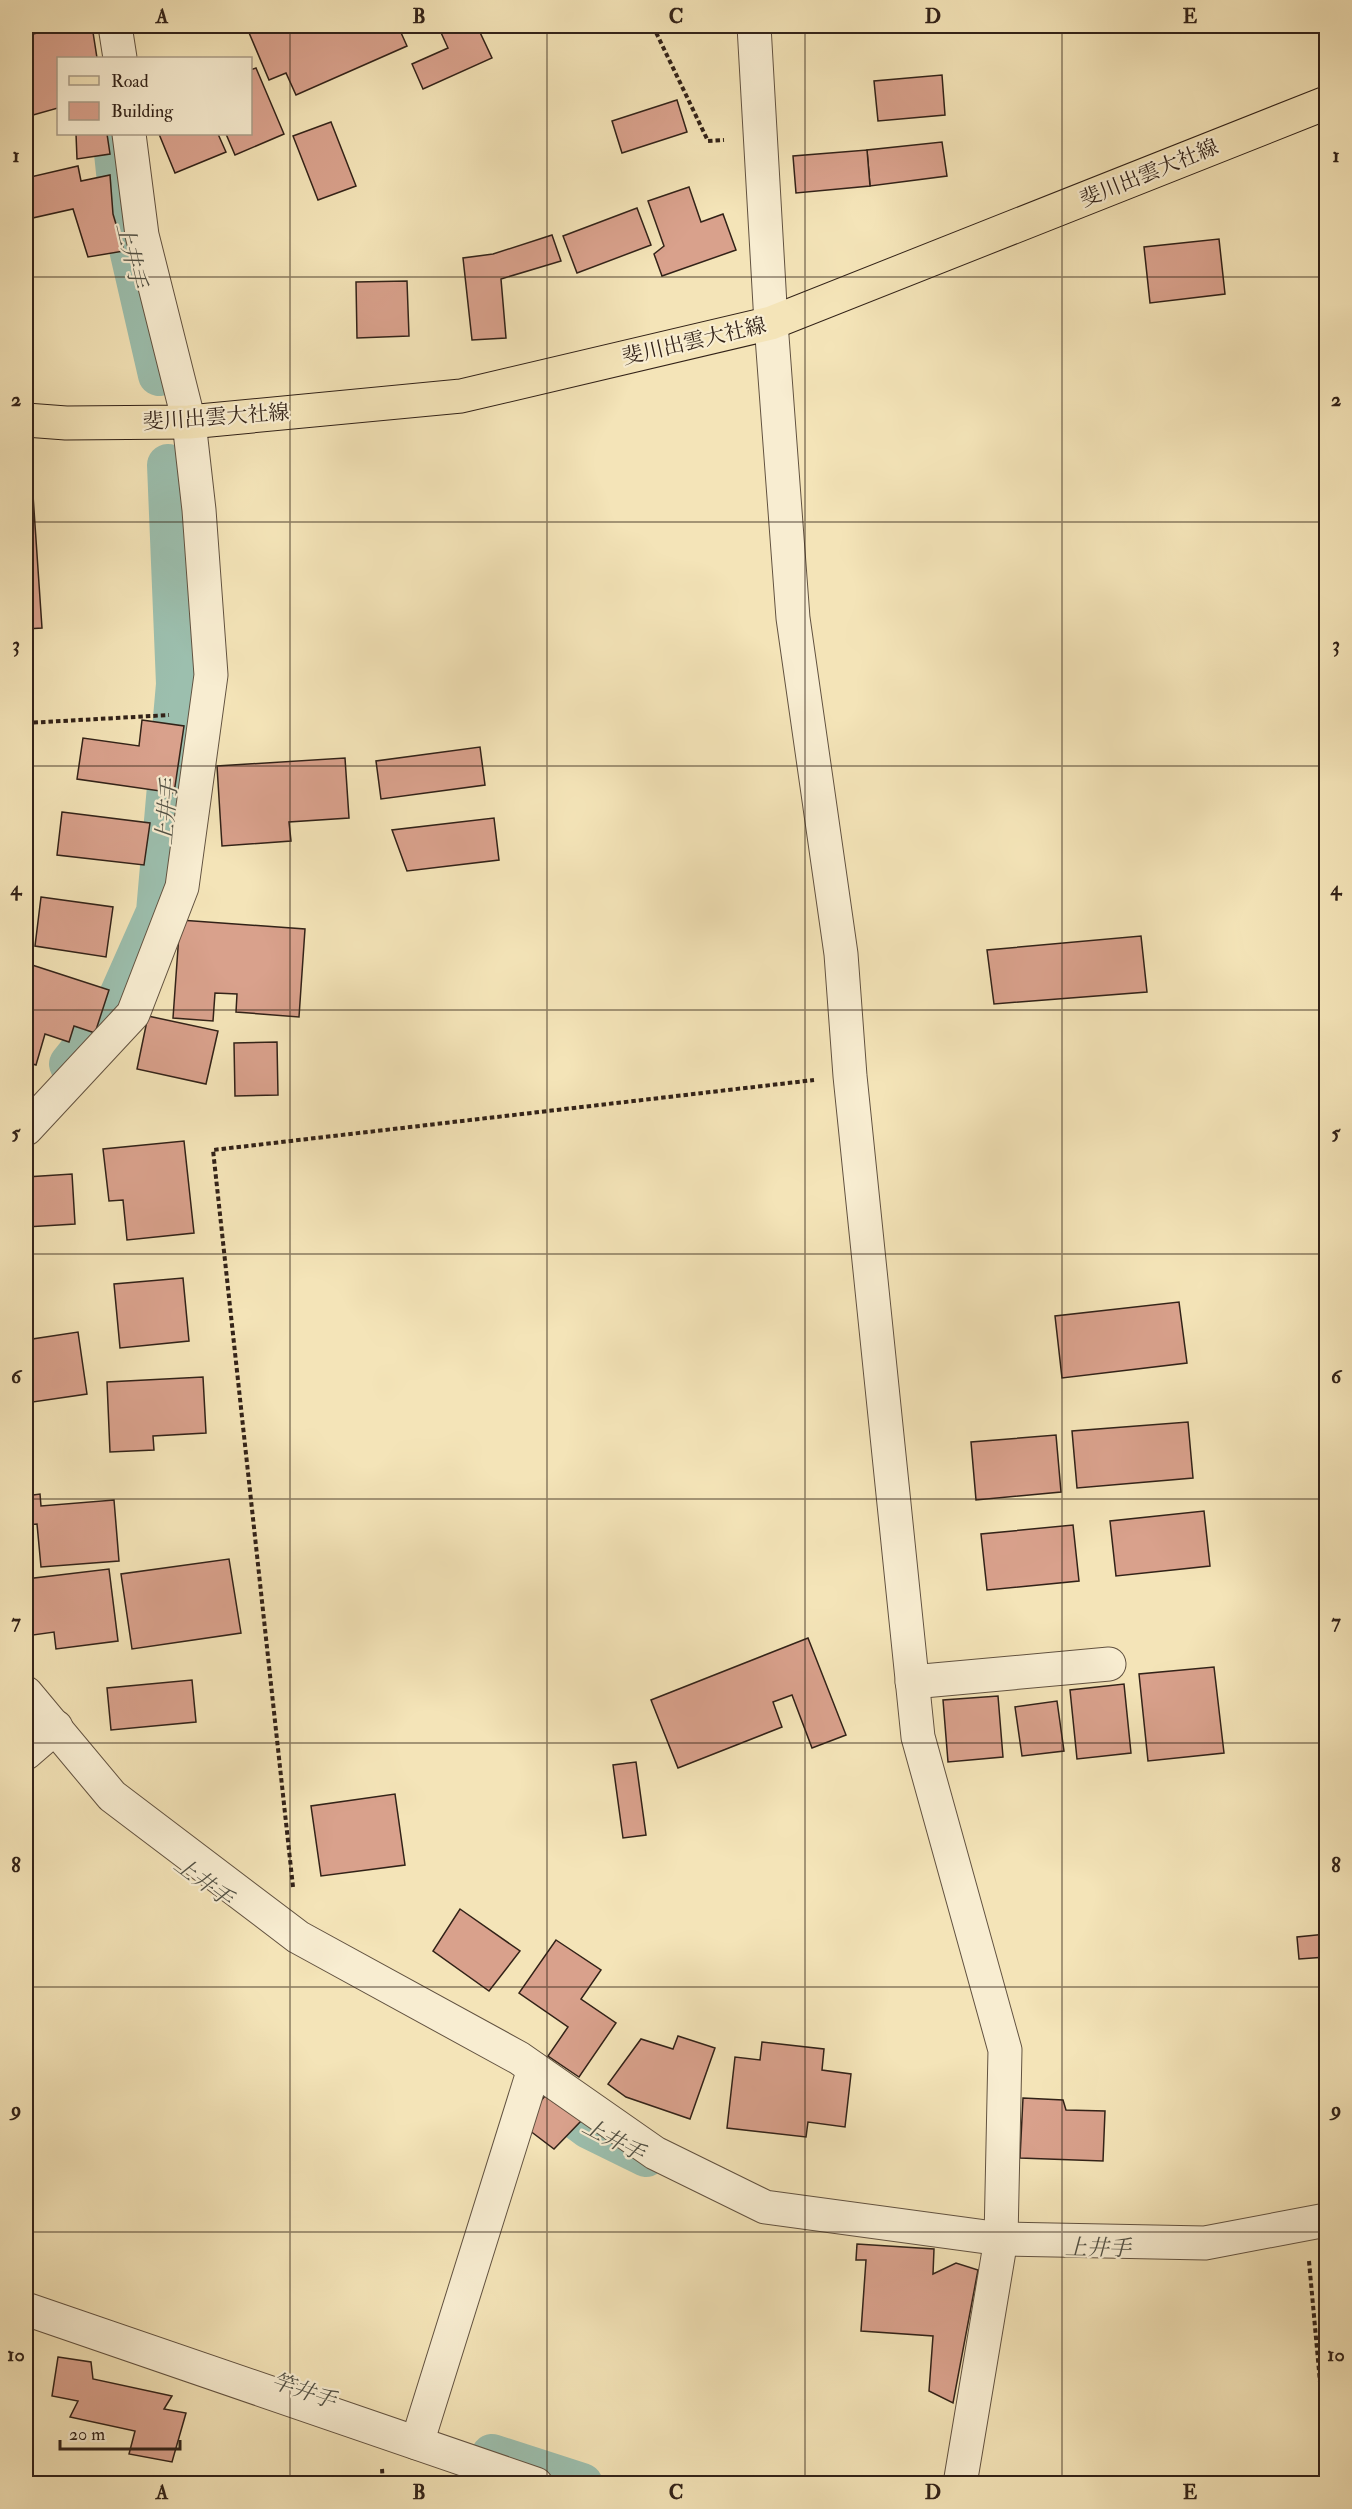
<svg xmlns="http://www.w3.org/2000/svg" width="1352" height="2509" font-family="'IM FELL Double Pica','Noto Serif JP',serif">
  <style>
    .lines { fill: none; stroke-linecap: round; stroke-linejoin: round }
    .canal { stroke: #9cbfae; stroke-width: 42 }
    .building { fill: #d9a18c; stroke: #322218; stroke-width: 1.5 }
    .minor-casing { stroke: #625240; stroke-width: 35 }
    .major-casing { stroke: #322218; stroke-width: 35 }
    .path { stroke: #322218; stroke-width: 4; stroke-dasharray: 4.5 3; stroke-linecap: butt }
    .minor { stroke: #f8edd1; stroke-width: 33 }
    .major { stroke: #f4e4b8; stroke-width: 33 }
    .grid { fill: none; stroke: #322218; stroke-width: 1.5; stroke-opacity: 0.55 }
    .labels { text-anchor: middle; stroke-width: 4.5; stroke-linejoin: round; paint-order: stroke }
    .street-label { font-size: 21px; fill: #322218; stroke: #f8edd1 }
    .water-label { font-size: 22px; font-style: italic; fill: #525145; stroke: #f8edd1 }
    .neatline { fill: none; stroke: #322218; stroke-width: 2 }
    .grid-label { font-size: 20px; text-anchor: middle; font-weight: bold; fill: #322218 }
  </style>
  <rect width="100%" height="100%" fill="#f4e4b8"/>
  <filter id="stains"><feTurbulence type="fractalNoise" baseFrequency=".00333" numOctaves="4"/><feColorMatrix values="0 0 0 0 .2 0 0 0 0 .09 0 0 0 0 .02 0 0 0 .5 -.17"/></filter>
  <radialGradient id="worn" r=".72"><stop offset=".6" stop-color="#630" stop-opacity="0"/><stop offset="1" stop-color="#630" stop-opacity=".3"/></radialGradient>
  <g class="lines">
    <g class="canal">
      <polyline points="113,134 121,210 159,375"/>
      <polyline points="70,1064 114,1009 157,912 177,684 168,465"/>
      <polyline points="534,2087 589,2128 646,2156"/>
      <polyline points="492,2455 582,2484"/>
    </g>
  </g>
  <g class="building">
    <polygon points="62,26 92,26 97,58 58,58 58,108 26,117 26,36"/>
    <polygon points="253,26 284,26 286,30 295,26 398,26 407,46 296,95 286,73 269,80 247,28"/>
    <polygon points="438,26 477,26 492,58 423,89 412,64 448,48"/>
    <polygon points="256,68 284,134 235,155 226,134 250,134 250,70"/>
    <polygon points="942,75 945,115 878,121 874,81"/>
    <polygon points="677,100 687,132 622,153 612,121"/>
    <polygon points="331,122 356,186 318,200 293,136"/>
    <polygon points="76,134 107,134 110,154 77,159"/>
    <polygon points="159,134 218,134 226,152 175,173"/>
    <polygon points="942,142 947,176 870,186 867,150"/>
    <polygon points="867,150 870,186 796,193 793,156"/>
    <polygon points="78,166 81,181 110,175 113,214 124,251 88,257 73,209 28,219 26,208 26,178"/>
    <polygon points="689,187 701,222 723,214 736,250 662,276 654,254 664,246 648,201"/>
    <polygon points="637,208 651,245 577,273 563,236"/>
    <polygon points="552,235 561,261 501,279 506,338 472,340 463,258 493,254"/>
    <polygon points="1219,239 1225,294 1150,303 1144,247"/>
    <polygon points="407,281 409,336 357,338 356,282"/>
    <polygon points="26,451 30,451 42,628 26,629"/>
    <polygon points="142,720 184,726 174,793 77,779 83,738 139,746"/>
    <polygon points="480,747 485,785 381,799 376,761"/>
    <polygon points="345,758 349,818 289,822 291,841 222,846 217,766"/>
    <polygon points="62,812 150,823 144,865 57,855"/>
    <polygon points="494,818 499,860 407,871 392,830"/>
    <polygon points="41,897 113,907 106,957 35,946"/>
    <polygon points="180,920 305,929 299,1017 236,1012 237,994 215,993 213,1021 173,1018"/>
    <polygon points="1141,936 1147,992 994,1004 987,950"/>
    <polygon points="26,963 109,990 95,1033 74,1026 69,1042 45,1034 36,1065 26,1062"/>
    <polygon points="148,1016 218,1031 206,1084 137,1069"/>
    <polygon points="277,1042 278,1095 235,1096 234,1043"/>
    <polygon points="184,1141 194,1233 127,1240 123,1200 109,1201 103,1149"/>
    <polygon points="72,1174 75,1224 26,1227 26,1177"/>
    <polygon points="183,1278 189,1341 120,1348 114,1284"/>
    <polygon points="1179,1302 1187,1363 1062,1378 1055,1316"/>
    <polygon points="78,1332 87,1394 26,1403 26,1340"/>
    <polygon points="203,1377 206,1433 153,1436 154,1450 110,1452 107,1382"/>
    <polygon points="1188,1422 1193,1478 1077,1488 1072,1431"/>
    <polygon points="1056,1435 1061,1492 976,1500 971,1442"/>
    <polygon points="40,1494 41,1506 114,1500 119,1561 41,1567 37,1524 26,1525 26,1496"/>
    <polygon points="1204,1511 1210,1566 1116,1576 1110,1521"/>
    <polygon points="1073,1525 1079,1581 987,1590 981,1534"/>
    <polygon points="229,1559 241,1633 132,1649 121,1574"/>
    <polygon points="109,1569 118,1641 56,1649 54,1632 26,1636 26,1579"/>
    <polygon points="808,1638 846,1735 812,1748 792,1695 773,1702 782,1727 678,1768 651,1700"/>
    <polygon points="1214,1667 1224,1753 1148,1761 1139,1674"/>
    <polygon points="192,1680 196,1722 111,1730 107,1688"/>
    <polygon points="1124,1684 1131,1753 1077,1759 1070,1690"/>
    <polygon points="998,1696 1003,1757 948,1762 943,1700"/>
    <polygon points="1057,1701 1064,1751 1022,1756 1015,1707"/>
    <polygon points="636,1762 646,1835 623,1838 613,1765"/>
    <polygon points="395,1794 405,1865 321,1876 311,1806"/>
    <polygon points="460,1909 520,1951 489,1991 433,1951"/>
    <polygon points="1326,1934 1326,1957 1299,1959 1297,1937"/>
    <polygon points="556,1940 601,1970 581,1999 616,2023 579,2077 548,2056 568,2027 519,1993"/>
    <polygon points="678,2036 715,2048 690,2119 626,2097 608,2084 641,2039 673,2049"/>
    <polygon points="762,2042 824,2049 822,2070 851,2074 845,2127 808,2122 806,2137 727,2128 735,2057 760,2060"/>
    <polygon points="545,2096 581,2121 554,2149 521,2124"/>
    <polygon points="1023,2098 1063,2100 1066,2110 1105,2111 1103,2161 1020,2158"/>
    <polygon points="857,2244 934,2249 933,2274 956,2263 978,2270 953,2403 929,2391 933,2336 861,2331 866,2260 856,2260"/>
    <polygon points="58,2357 91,2362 93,2379 172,2396 164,2409 186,2413 172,2462 129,2454 135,2431 70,2417 78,2401 52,2396"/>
  </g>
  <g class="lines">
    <g class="minor-casing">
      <g id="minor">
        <polyline points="115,26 120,58"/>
        <polyline points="754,26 771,323 793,618 841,954 850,1076 918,1737 1005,2050 1001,2239 960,2484"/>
        <polyline points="26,1129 133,1014 182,887 211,675 199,510 189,422 142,235 129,134"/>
        <polyline points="912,1682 1109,1664"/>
        <polyline points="26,1693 112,1796 298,1937 519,2058 655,2153 765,2207 1001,2239 1205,2243 1326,2220"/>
        <polyline points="26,1753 56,1727"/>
        <polyline points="26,2309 536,2484"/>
        <polyline points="417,2443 534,2069"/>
      </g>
    </g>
    <g class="major-casing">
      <polyline id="major" points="26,420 66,423 189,422 461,396 771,323 1326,103"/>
    </g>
    <g class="path">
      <polyline points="653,26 708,141 724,140"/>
      <polyline points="26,723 169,715"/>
      <polyline points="293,1887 213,1150 814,1080"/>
      <polyline points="1309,2261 1326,2448"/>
      <polyline points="382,2469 383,2484"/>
    </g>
    <use href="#minor" class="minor"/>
    <use href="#major" class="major"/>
  </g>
  <path class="grid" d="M290 26V2484M547 26V2484M805 26V2484M1062 26V2484M26 277H1326M26 522H1326M26 766H1326M26 1010H1326M26 1254H1326M26 1499H1326M26 1743H1326M26 1987H1326M26 2232H1326"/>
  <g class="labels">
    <g class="street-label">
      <text transform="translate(1149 173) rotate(-22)" y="7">斐川出雲大社線</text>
      <text transform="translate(694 341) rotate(-13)" y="7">斐川出雲大社線</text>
      <text transform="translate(216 417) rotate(-4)" y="7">斐川出雲大社線</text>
    </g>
    <g class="water-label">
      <text transform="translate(132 255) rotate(77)" y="8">上井手</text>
      <text transform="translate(166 812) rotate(-85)" y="8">上井手</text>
      <text transform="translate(204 1881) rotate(37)" y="8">上井手</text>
      <text transform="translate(614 2139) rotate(28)" y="8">上井手</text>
      <text transform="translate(1098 2247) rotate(1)" y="8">上井手</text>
      <text transform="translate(304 2390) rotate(19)" y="8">竿井手</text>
    </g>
  </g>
  <rect width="1352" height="2509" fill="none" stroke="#f4e4b8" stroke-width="66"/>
  <rect x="57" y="57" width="195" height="78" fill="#f8edd1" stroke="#a99c87" stroke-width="1.5"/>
  <rect x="69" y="76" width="30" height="9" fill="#f4e4b8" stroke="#a99c87" stroke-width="1.5"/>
  <text x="111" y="87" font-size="18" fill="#322218">Road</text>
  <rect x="69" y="102" width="30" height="18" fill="#d9a18c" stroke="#a99c87" stroke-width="1.5"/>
  <text x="111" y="117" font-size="18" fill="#322218">Building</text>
  <path d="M60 2440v9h120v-9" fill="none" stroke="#322218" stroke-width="3"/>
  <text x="69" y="2440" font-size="18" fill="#322218" stroke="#f8edd1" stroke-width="4.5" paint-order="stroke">20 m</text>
  <rect x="33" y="33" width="1286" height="2443" class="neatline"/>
  <g class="grid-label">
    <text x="162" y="23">A</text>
    <text x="419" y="23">B</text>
    <text x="676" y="23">C</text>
    <text x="933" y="23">D</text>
    <text x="1190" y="23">E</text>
    <text x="16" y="162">1</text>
    <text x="1336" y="162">1</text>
    <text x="16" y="406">2</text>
    <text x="1336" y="406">2</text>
    <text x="16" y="651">3</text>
    <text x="1336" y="651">3</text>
    <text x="16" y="895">4</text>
    <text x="1336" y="895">4</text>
    <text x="16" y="1139">5</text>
    <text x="1336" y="1139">5</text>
    <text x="16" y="1383">6</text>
    <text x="1336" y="1383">6</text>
    <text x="16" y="1628">7</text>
    <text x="1336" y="1628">7</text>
    <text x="16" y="1872">8</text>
    <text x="1336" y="1872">8</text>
    <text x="16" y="2116">9</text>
    <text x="1336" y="2116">9</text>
    <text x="16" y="2361">10</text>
    <text x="1336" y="2361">10</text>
    <text x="162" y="2499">A</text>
    <text x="419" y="2499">B</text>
    <text x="676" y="2499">C</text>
    <text x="933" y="2499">D</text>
    <text x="1190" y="2499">E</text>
  </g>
  <rect width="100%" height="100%" filter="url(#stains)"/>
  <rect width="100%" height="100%" fill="url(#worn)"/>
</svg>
